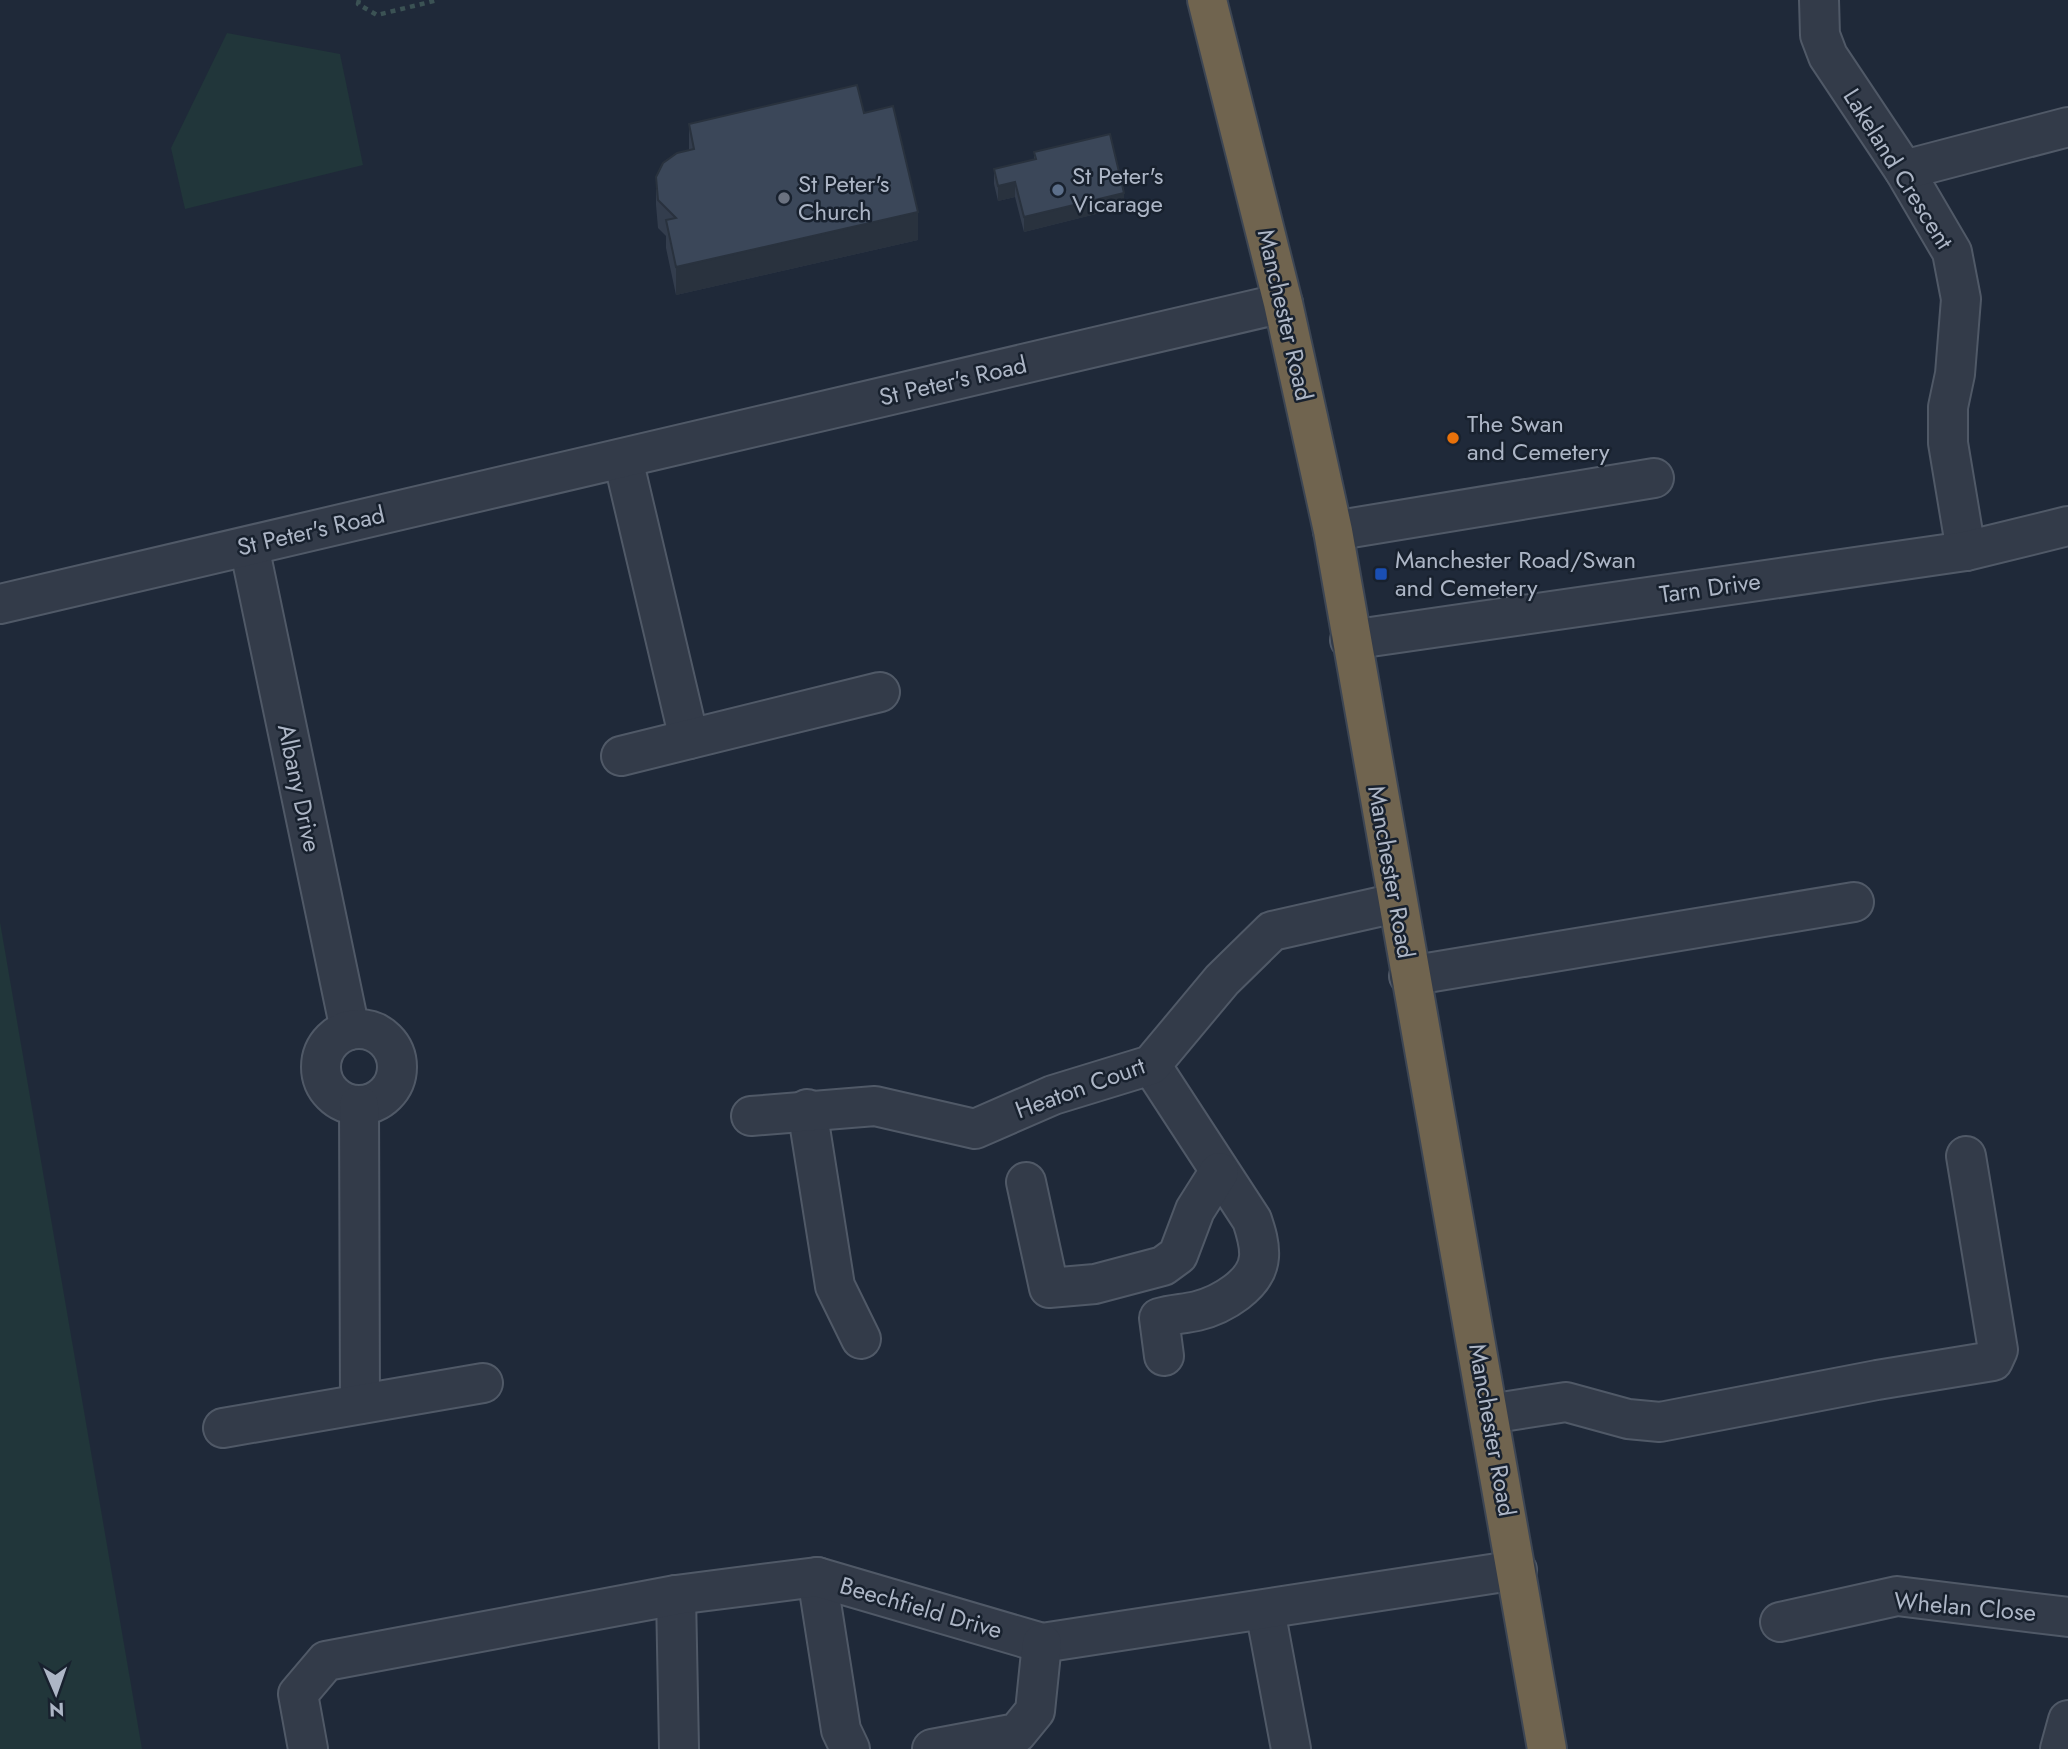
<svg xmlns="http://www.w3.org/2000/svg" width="2068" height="1749" font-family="Jost,sans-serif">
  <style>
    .green { fill: #21363a }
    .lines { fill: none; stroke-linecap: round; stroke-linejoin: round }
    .minor-casing { stroke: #505967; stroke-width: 42 }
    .highway-casing { stroke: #3d4654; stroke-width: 42 }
    .path { stroke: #3b5254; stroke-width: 4.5; stroke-dasharray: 5 5; stroke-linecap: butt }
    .minor { stroke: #333b49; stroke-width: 38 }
    .highway { stroke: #70644f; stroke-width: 38 }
    .wall { fill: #333d4d }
    .shaded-wall { fill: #29323e }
    .building { fill: #3b4759; stroke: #29323e; stroke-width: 2 }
    .service-dot { fill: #5c6f8a; stroke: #18212e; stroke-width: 2.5 }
    .worship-dot { fill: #6b7280; stroke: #18212e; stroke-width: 2.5 }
    .food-dot { fill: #e8710a; stroke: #18212e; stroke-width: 2.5 }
    .transit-dot { fill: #1a4fb4; stroke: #18212e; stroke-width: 2.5 }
    .labels { text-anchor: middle; stroke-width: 5; stroke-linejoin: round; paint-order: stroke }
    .street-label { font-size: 24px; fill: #adb6c6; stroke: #18212e }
    .poi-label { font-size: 24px; fill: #adb6c6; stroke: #18212e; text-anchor: start }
  </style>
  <rect width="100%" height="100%" fill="#1f2939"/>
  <g class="green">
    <polygon points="227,33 340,54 363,165 185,209 171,148"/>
    <polygon points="0,922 142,1749 0,1749"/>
  </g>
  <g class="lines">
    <g class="minor-casing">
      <g id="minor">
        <polyline points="1819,0 1820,35 1828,56 1904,170 1952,252 1961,299 1955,374 1948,407 1948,443 1966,551"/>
        <polyline points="1904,170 2068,127"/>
        <polyline points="623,459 689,739"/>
        <polyline points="1333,531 1654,478"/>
        <polyline points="249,546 350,1030"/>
        <polyline points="0,604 1283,303"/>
        <polyline points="1350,640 1966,551 2068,526"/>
        <polyline points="621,756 880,692"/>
        <polyline points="1409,976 1854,902"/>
        <circle cx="359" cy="1067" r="38"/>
        <path d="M1151 1065 1252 1220C1256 1232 1260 1244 1259 1257 1257 1285 1221 1305 1197 1311 1184 1314 1172 1314 1159 1318L1164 1356"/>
        <polyline points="359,1105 360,1404"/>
        <polyline points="807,1109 835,1286 861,1339"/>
        <polyline points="751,1116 875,1106 975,1129 1053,1095 1151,1065 1222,980 1272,931 1396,903"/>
        <polyline points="1026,1182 1049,1288 1095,1284 1163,1266 1178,1255 1195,1210 1219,1172"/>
        <polyline points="1489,1414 1566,1402 1628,1419 1660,1422 1877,1380 1993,1361 1998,1350 1966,1156"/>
        <polyline points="223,1428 483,1383"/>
        <polyline points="817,1577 841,1730 850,1749"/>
        <polyline points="676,1595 679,1749"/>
        <polyline points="1265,1610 1291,1749"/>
        <polyline points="1780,1622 1897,1596 2068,1617"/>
        <polyline points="308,1749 298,1694 326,1661 676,1595 817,1577 1042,1643 1517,1570"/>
        <polyline points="932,1749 1017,1733 1035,1711 1042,1643"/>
        <polyline points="2060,1749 2068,1720"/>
      </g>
    </g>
    <g class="highway-casing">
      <polyline id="highway" points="1207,0 1283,303 1333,531 1547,1749"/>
    </g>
    <polyline class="path" points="359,0 358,4 377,15 438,0"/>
    <use href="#minor" class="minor"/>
    <use href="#highway" class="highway"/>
  </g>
  <g class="wall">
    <polygon points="864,113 918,240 676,295 666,248 666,236 658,228 656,205 656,177 689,150 689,124"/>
    <polygon points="1034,152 1124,207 1024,232 1015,197 998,201 994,184 994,169 1034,159"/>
  </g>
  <g class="shaded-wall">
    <polygon points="1015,182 1015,197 998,201 998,186"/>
    <polygon points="1124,193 1124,207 1024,232 1024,217"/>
    <polygon points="918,212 918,240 676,295 676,267"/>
  </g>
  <g class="building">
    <polygon points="857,85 864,113 893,106 918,212 676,267 666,220 676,218 658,200 656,177 663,163 677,153 694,149 689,124"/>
    <polygon points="1110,134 1124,193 1024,217 1015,182 998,186 994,169 1036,159 1034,152"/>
  </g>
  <circle class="service-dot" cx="1058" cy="190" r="7"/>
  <circle class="worship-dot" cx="784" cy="198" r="7"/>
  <circle class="food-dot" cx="1453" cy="438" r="7"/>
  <rect class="transit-dot" x="1374" y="567" width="14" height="14" rx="3.5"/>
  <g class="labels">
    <g class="street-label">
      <text transform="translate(1898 169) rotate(58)" y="8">Lakeland Crescent</text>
      <text transform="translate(1285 315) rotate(77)" y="8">Manchester Road</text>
      <text transform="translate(953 381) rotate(-13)" y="8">St Peter's Road</text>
      <text transform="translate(311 531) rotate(-13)" y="8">St Peter's Road</text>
      <text transform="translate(1710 588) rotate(-8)" y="8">Tarn Drive</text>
      <text transform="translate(299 788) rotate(78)" y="8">Albany Drive</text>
      <text transform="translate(1391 872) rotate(80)" y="8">Manchester Road</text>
      <text transform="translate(1080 1088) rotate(-20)" y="8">Heaton Court</text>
      <text transform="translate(1492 1430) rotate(80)" y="8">Manchester Road</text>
      <text transform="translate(1965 1607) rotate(5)" y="8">Whelan Close</text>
      <text transform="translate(921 1608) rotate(16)" y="8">Beechfield Drive</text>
    </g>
    <g class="poi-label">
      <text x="1072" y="184">St Peter's<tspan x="1072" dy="28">Vicarage</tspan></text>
      <text x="798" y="192">St Peter's<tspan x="798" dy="28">Church</tspan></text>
      <text x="1467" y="432">The Swan<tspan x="1467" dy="28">and Cemetery</tspan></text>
      <text x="1395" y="568">Manchester Road/Swan<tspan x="1395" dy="28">and Cemetery</tspan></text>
    </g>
  </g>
  <g transform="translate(56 1693) rotate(178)" stroke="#18212e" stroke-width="5" paint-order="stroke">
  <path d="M0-5L12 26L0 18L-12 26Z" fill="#adb6c6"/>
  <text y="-10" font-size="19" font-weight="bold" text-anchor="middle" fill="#adb6c6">N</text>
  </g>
</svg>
